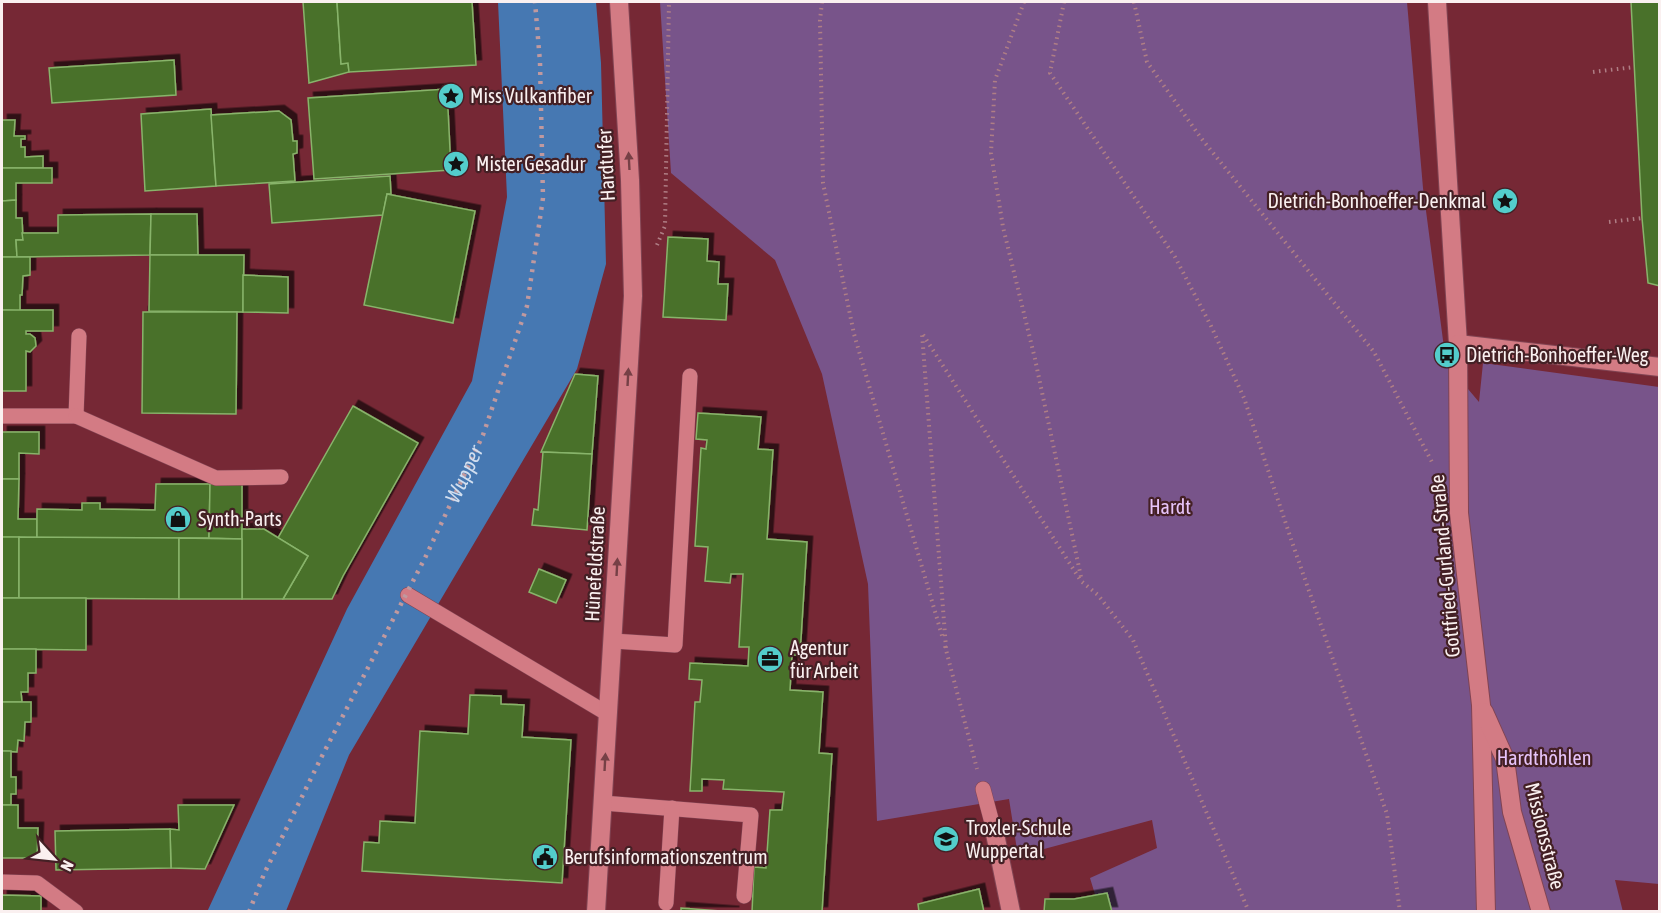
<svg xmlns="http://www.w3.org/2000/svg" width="1661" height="913" font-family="'Asap Condensed',sans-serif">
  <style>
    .green { fill: #78548a }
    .water { fill: #4678b2 }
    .building { fill: #4a712b; stroke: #88b46b; stroke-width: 1.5; filter: url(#shadow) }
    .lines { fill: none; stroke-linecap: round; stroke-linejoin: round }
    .service-casing { stroke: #814453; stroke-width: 16 }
    .minor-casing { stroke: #814453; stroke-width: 20 }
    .tertiary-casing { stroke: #814453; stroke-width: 20 }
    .path { stroke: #af7e85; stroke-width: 4; stroke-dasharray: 1.5 4.5; stroke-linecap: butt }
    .service { stroke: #d37b84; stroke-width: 15 }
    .minor { stroke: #d37b84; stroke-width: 18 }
    .tertiary { stroke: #d37b84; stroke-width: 18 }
    .rail { stroke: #c0999f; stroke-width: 4.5; stroke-dasharray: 3 6; stroke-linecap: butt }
    .oneway { fill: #764046 }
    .labels { text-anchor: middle; stroke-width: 4.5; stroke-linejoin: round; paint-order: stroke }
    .poi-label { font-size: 20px; fill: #faf0f0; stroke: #442025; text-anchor: start }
    .street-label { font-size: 20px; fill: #faf0f0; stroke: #442025 }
    .park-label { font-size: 20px; fill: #e7c4fa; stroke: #442025 }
    .water-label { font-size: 21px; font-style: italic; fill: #d1deef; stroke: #442025 }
  </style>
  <defs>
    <filter id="shadow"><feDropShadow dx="5.5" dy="-5.5" stdDeviation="0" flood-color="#0009"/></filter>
  </defs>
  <rect width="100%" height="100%" fill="#762835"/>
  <polygon class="green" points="660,2 1407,2 1423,188 1446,363 1479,402 1483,363 1659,387 1659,884 1615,880 1623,912 1100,911 1090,878 1157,848 1152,820 1018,856 1009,799 877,821 868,584 822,374 775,260 671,173"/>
  <polygon class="water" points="498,2 596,2 601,63 606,264 577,369 349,755 286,911 207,912 347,609 472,381 507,197"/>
  <g class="building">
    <polygon points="303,2 337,2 341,64 348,63 349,72 309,83"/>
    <polygon points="337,2 472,2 476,65 349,72 348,63 341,64"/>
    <polygon points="1631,2 1660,2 1660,286 1648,283 1642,218"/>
    <polygon points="174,60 176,95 52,103 49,68"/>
    <polygon points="447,89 451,170 314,179 308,98"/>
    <polygon points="211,109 216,186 145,191 141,114"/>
    <polygon points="279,111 291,120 293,141 297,141 297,153 293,154 295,181 216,186 211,115"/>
    <polygon points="2,120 15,120 14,136 25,136 25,139 21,139 21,147 25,147 25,157 43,156 43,168 2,168"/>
    <polygon points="2,168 52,168 52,183 16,183 16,200 2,201"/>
    <polygon points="390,176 391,194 387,194 383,215 272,223 269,184"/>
    <polygon points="387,194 475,211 453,323 364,305"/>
    <polygon points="16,200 16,218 22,218 23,240 16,240 17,257 2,257 2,201"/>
    <polygon points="151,214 150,255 17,257 16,240 23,240 22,233 58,233 58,215"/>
    <polygon points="151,214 197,214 198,255 150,255"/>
    <polygon points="668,237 708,239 707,261 719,262 718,284 728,284 726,320 663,317"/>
    <polygon points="150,255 244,255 243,312 149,311"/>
    <polygon points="2,257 30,257 30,275 23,276 22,295 20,295 20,311 2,310"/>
    <polygon points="243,275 288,277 288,313 243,312"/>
    <polygon points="2,310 53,310 53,331 26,331 26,334 30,334 35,338 36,346 30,352 26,351 26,391 2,391"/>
    <polygon points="143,312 237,312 236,414 142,413"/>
    <polygon points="575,374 598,376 592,454 541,452"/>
    <polygon points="353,406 418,443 343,576 332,599 283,599 308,556 278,538"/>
    <polygon points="698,413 761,417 758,449 773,450 767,539 807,542 800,655 792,655 790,690 823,692 819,753 832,754 822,912 752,912 754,867 766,868 770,810 782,810 784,792 723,789 724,780 702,779 702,791 690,791 695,702 700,702 702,680 689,679 690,663 748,666 749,647 739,647 743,574 731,574 730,583 705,581 708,547 695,546 701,448 706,449 707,440 696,439"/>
    <polygon points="2,432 39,432 39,454 19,453 19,479 2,479"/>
    <polygon points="543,452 592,454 587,530 532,525 534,509 538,510"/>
    <polygon points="2,479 19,479 18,519 37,519 37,538 2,537"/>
    <polygon points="156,484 210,484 209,538 37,538 37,509 82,510 82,503 100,503 100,509 155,510"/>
    <polygon points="210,484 242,484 242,539 209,538"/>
    <polygon points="242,529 264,529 308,556 283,599 242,599"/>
    <rect x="2" y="537" width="17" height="61"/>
    <polygon points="19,537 179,538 179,599 19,598"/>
    <polygon points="179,538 242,539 242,599 179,599"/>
    <polygon points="539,569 566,580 556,603 529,592"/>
    <polygon points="2,598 86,598 86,650 2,649"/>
    <polygon points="2,649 36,649 36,673 28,673 28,692 21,692 22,702 2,702"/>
    <polygon points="470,695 501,696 501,704 524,705 522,737 571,740 562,883 362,871 364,842 379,843 380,821 415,823 420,731 468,734"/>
    <polygon points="2,702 31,702 31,722 25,722 24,741 18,740 17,752 2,751"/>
    <polygon points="2,751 11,751 11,777 16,777 16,794 11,794 11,805 2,805"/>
    <polygon points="2,805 18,805 18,828 38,828 37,858 2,858"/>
    <polygon points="178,805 234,805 205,869 171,868 170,829 179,830"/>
    <polygon points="170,829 171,868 56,870 55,831"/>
    <polygon points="979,889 984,912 919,912 918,904"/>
    <polygon points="1107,893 1112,912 1044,912 1045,899 1074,899"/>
    <polygon points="2,895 41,896 41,912 2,912"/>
    <polygon points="681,908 734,912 681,912"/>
  </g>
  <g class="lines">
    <g class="service-casing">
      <g id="service">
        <polyline points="2,416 76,416 79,336"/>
        <polyline points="76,416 216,478 281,477"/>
        <polyline points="408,595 608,714"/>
        <polyline points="613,641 675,645 690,376"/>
        <polyline points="983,789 995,834"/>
        <polyline points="603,803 751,815 744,896"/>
        <polyline points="2,882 37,883 76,912"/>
        <polyline points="666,903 672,808"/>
      </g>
    </g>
    <g class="minor-casing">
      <g id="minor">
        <polyline points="1437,2 1458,344 1459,513 1481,705 1486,912"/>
        <polyline points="1458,344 1660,367"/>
        <polyline points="1484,712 1505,759 1512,812 1541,912"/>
        <polyline points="995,834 1011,912"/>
      </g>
    </g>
    <g class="tertiary-casing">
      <polyline id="tertiary" points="596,912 633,296 630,180 619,2"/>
    </g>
    <g class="path">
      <polyline points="822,2 820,20 823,183 854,334 943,639"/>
      <polyline points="1024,2 995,80 991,153 1003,227 1035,359 1081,577"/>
      <polyline points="1064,2 1050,73 1175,257 1211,326 1244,398 1293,545 1387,814 1400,912"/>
      <polyline points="1134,2 1147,62 1201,138 1374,352 1433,464"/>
      <polyline points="1593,72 1634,67"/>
      <polyline points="1609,222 1642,218"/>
      <polyline points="657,245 665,226 669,2"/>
      <polyline points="945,646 977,769"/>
      <polyline points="946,648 922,333 1081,581 1098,595 1133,640 1249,912"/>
    </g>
    <use href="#service" class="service"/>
    <use href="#minor" class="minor"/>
    <use href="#tertiary" class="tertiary"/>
    <path class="rail" id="s1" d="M249 912 264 874 321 758 425 558 483 435 527 306 543 198 540 62 535 2"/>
  </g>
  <defs><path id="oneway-solid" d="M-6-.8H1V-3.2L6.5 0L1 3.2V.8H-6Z" transform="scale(1.5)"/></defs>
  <g class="oneway">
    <use href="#oneway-solid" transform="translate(629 161) rotate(-93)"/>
    <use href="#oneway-solid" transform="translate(628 377) rotate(-87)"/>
    <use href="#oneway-solid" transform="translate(617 567) rotate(-87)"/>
    <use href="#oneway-solid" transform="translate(605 762) rotate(-87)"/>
  </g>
  <defs>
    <g id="sight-disc" transform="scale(1.35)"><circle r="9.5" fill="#53cdcb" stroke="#442025"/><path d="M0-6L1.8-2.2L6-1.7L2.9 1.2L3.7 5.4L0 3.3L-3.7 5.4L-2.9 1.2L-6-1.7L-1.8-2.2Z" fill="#111"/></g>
    <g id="bus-disc" transform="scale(1.35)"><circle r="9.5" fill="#53cdcb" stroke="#442025"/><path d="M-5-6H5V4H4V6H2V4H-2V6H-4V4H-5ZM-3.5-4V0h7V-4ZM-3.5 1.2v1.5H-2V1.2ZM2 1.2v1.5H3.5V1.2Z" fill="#111"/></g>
    <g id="shop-disc" transform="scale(1.35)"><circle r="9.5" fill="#53cdcb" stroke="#442025"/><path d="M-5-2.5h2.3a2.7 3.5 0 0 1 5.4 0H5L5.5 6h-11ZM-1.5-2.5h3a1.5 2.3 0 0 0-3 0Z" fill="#111"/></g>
    <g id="office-disc" transform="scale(1.35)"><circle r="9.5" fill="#53cdcb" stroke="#442025"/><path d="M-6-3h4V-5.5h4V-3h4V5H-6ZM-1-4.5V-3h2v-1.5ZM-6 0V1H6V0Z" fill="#111"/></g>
    <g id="school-disc" transform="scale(1.35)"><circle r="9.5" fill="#53cdcb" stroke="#442025"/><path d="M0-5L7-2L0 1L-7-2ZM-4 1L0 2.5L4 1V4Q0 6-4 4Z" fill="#111"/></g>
    <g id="civic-disc" transform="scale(1.35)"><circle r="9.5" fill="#53cdcb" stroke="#442025"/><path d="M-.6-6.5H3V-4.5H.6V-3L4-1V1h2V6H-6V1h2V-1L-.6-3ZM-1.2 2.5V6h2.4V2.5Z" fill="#111"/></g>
  </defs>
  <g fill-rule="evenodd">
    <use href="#sight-disc" x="451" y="96"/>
    <use href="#sight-disc" x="456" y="164"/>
    <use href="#sight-disc" x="1505" y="201"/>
    <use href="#bus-disc" x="1447" y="355"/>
    <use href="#shop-disc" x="178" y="519"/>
    <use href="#office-disc" x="770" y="659"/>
    <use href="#school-disc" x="946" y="839"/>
    <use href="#civic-disc" x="545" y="857"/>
  </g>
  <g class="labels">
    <g class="poi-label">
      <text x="470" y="103">Miss Vulkanfiber</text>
      <text x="476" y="171">Mister Gesadur</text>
      <text x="1486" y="208" text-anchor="end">Dietrich-Bonhoeffer-Denkmal</text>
      <text x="1466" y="362">Dietrich-Bonhoeffer-Weg</text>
      <text x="198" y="526">Synth-Parts</text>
      <text x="790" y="655">Agentur<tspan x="790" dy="23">für Arbeit</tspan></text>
      <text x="966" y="835">Troxler-Schule<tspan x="966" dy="23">Wuppertal</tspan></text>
      <text x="564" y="864">Berufsinformationszentrum</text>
    </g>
    <g class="street-label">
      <text transform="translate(606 165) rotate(-93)" y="7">Hardtufer</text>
      <text transform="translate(595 564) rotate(-87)" y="7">Hünefeldstraße</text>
      <text transform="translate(1445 566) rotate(-95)" y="7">Gottfried-Gurland-Straße</text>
      <text transform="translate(1545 836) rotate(76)" y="7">Missionsstraße</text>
    </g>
    <g class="park-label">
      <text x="1170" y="514">Hardt</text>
      <text x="1544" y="765">Hardthöhlen</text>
    </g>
    <g class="water-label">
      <text dy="7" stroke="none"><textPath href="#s1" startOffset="488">Wupper</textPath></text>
    </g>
  </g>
  <rect width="1661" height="913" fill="none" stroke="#faf0f0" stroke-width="6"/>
  <g transform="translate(54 859) rotate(117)" stroke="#442025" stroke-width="4.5" paint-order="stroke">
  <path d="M0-4.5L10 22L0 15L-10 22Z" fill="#faf0f0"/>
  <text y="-9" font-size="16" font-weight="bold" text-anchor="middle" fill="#faf0f0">N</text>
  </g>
</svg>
